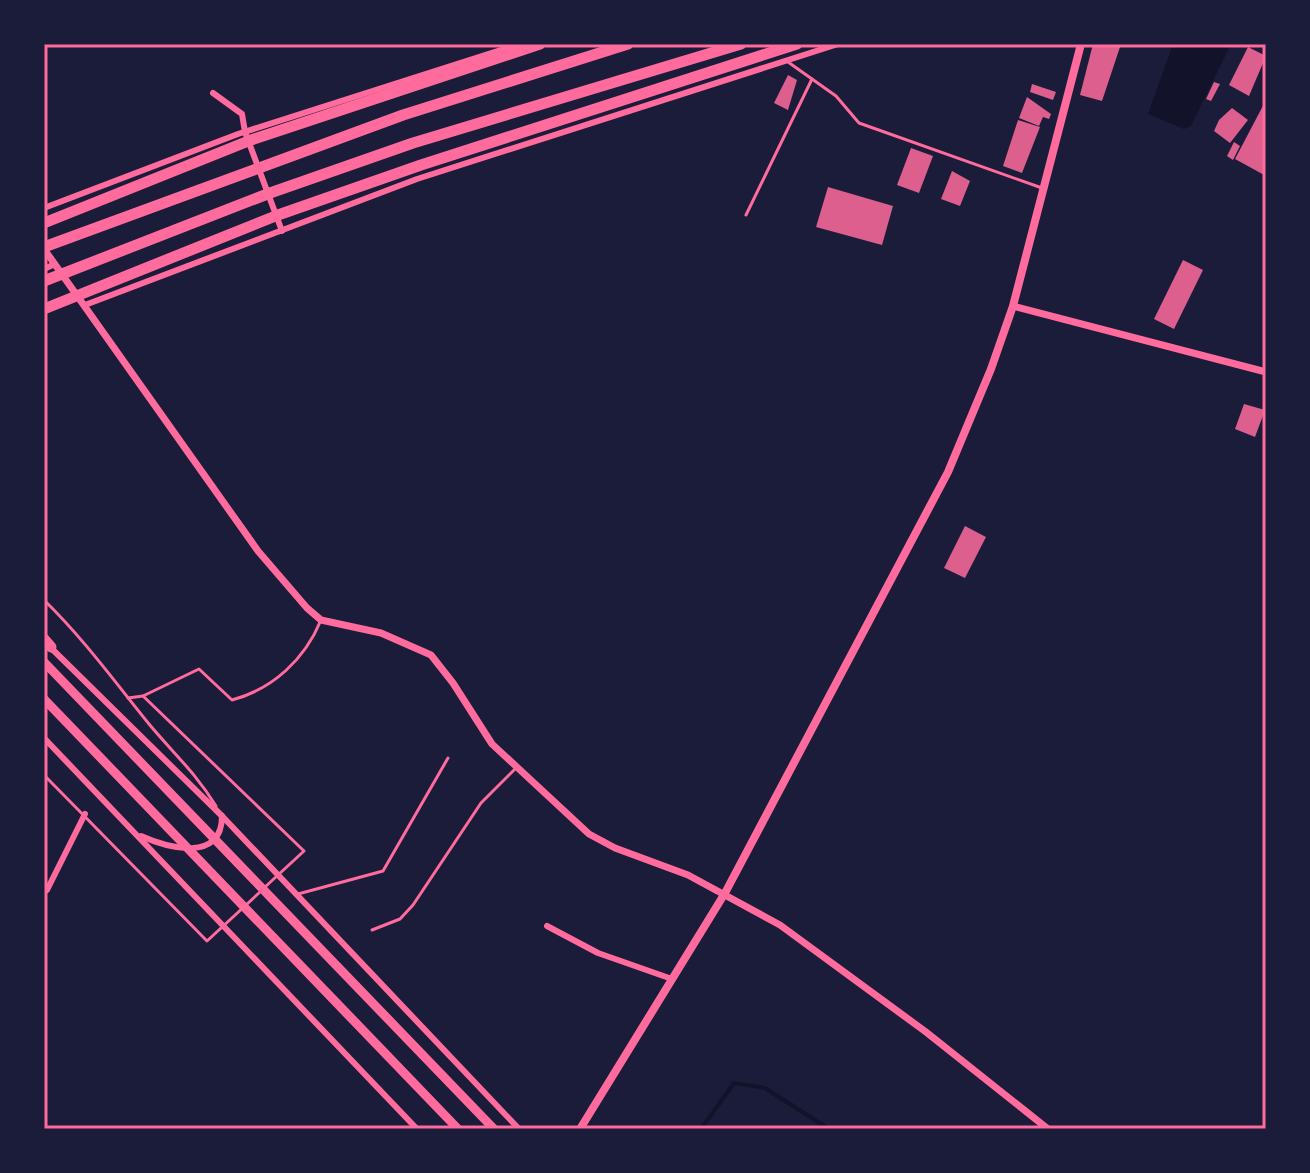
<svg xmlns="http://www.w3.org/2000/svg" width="1310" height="1173" font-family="Roboto,sans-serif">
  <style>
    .water { fill: #12122b }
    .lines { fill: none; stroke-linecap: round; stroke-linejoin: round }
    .stream { stroke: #12122b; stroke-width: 4 }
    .building { fill: #dd5f8e }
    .service { stroke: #ff6b9d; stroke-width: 3 }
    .minor { stroke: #ff6b9d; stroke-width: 6 }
    .tertiary { stroke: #ff6b9d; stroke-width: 7 }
    .secondary { stroke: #ff6b9d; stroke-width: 8 }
    .primary { stroke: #ff6b9d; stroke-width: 9 }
    .motorway { stroke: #ff6b9d; stroke-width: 11 }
    .neatline { fill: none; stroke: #ff6b9d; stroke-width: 3 }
  </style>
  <rect width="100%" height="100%" fill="#1b1b3a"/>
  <polygon class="water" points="1173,44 1231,44 1191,126 1184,129 1148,114"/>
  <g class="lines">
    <polyline class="stream" points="701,1129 734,1083 765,1088 829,1129"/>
  </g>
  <g class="building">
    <polygon points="1093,44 1121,44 1102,101 1080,95"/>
    <polygon points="1248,47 1266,56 1249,96 1229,85"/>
    <polygon points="788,75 797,80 788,110 774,103"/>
    <polygon points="1214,82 1220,84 1211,101 1206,99"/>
    <polygon points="1032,84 1056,92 1053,100 1030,92"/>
    <polygon points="1027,97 1051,114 1049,119 1043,117 1039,126 1019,118"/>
    <polygon points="1266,100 1266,176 1235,159"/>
    <polygon points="1232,108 1248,120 1230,143 1214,131 1219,120"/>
    <polygon points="1018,120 1040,127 1022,173 1003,166"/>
    <polygon points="1234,142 1240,146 1233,160 1227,156"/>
    <polygon points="911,148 933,156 919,193 897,185"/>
    <polygon points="952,171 970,181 960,206 941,199"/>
    <polygon points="828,187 893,206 882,245 816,227"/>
    <polygon points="1183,260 1203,270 1174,329 1154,319"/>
    <polygon points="1244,404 1265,410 1255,437 1235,429"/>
    <polygon points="965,526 986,537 965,578 944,568"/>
  </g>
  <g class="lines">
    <g class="service">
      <polyline points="788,62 836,96 859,123 1042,188"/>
      <polyline points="746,215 812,79"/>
      <path d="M44 600C83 638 115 682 149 724 174 754 195 772 216 806"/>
      <polyline points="143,696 304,851 265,887"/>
      <path d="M128 698 143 696 199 669 232 700C273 689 305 659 321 620"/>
      <polyline points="44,775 207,941 260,892"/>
      <polyline points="298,894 383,871 448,758"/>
      <polyline points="372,930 400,919 413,905 481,803 515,769"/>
    </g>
    <g class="minor">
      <polyline points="213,93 242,114 245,132 282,231"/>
      <polyline points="44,208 238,134 520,44"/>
      <polyline points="44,269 55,264"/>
      <polyline points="85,305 417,179 838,44"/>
      <polyline points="50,647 222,816 519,1129"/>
      <polyline points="44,738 417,1129"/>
      <path d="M141 836C168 848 222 863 222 816"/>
      <polyline points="47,890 85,814"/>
      <polyline points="547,926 598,953 672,979"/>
    </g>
    <g class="tertiary">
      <polyline points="44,249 258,551 307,608 321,620 381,633 431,655 453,683 492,744 589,834 615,848 688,875 780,925 926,1032 1048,1129"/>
      <polyline points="1013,306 1266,372"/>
    </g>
    <polyline class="secondary" points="580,1129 725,893 948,472 991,369 1013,306 1081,44"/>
    <g class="primary">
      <polyline points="44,662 494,1129"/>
      <polyline points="44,699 458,1129"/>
    </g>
    <g class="motorway">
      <polyline points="44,223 251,140 540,44"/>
      <polyline points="44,247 403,115 628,44"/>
      <polyline points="44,281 270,193 413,143 741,44"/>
      <polyline points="44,309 278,215 421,165 797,44"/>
      <polyline points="44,639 51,647"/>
    </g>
  </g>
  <rect width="1310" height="1173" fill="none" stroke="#1b1b3a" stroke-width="92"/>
  <rect x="46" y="46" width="1218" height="1081" class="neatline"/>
</svg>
